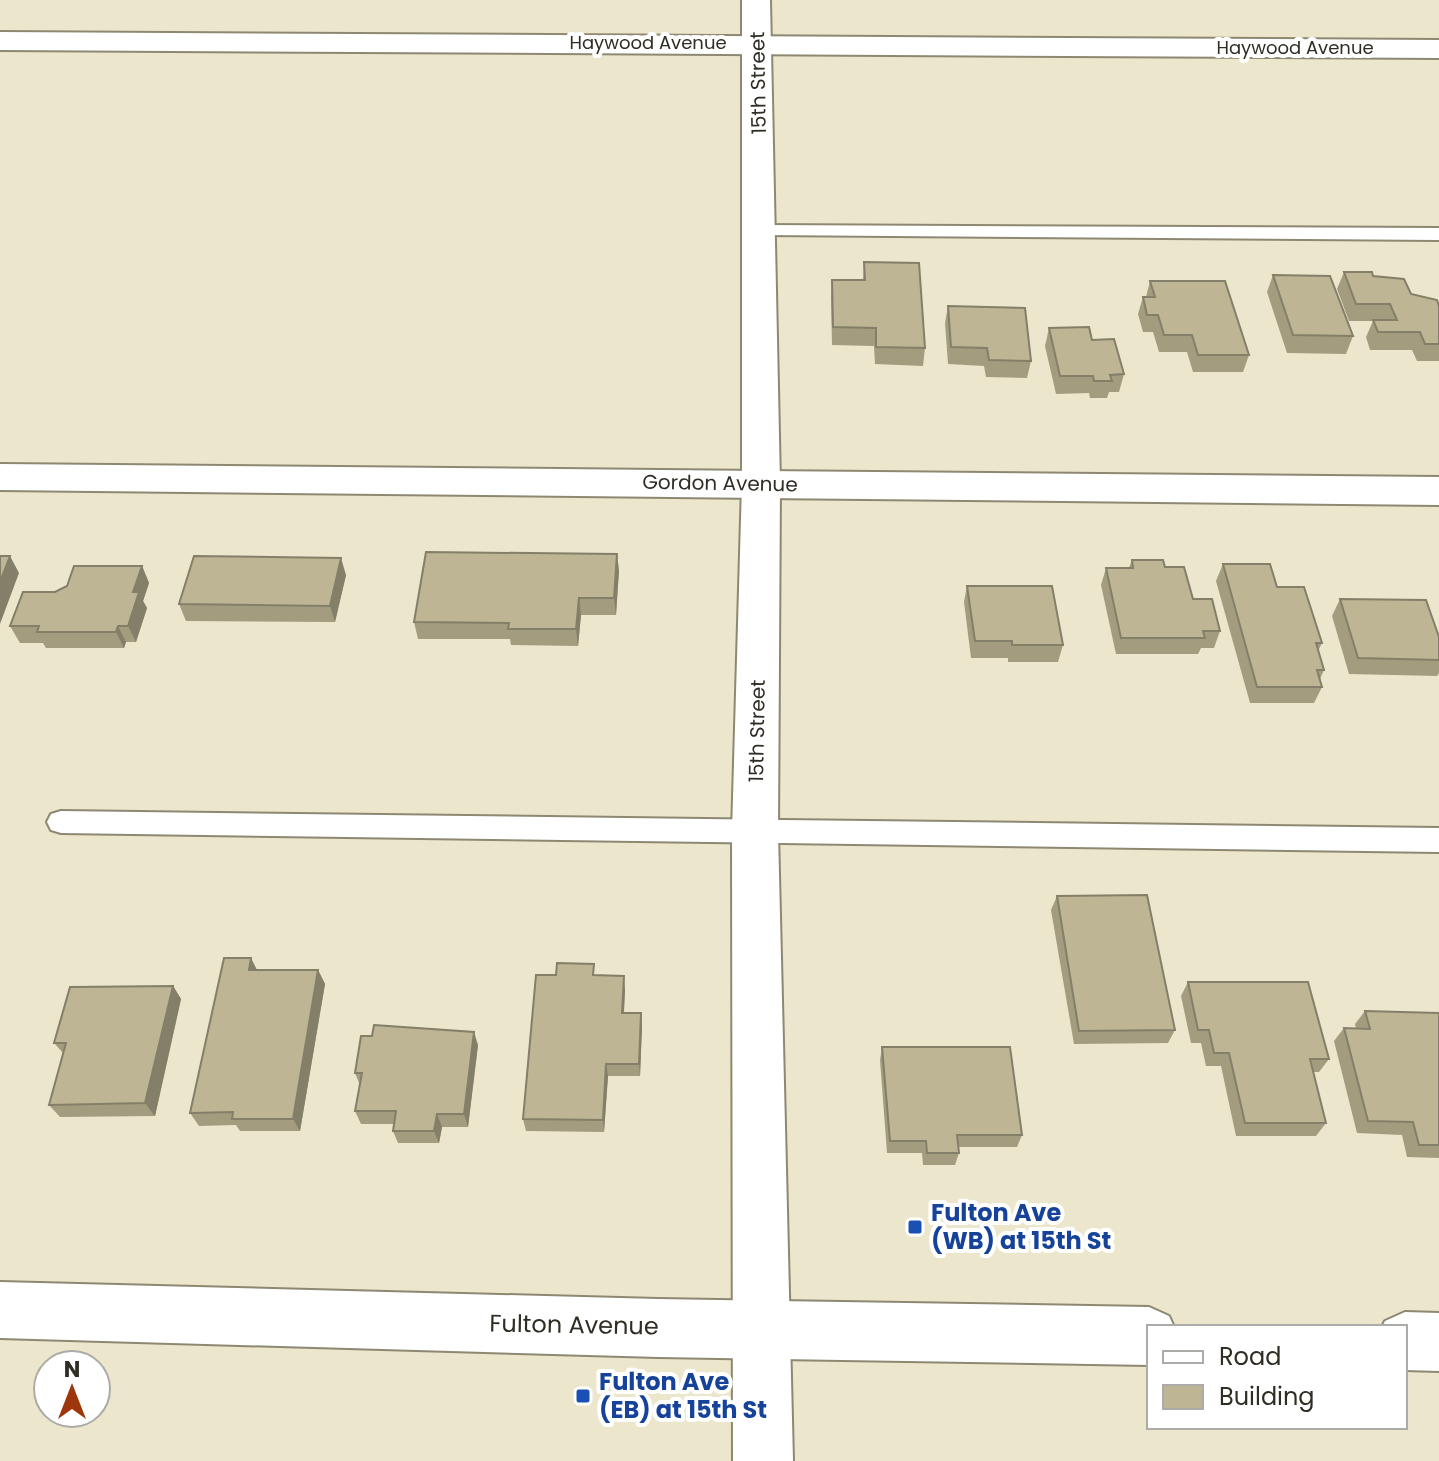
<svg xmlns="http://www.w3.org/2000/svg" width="1439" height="1461" font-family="Poppins,sans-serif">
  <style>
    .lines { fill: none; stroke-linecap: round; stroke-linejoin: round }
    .service-casing { stroke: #8d8871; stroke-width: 4 }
    .minor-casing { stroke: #8d8871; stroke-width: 4 }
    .tertiary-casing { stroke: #8d8871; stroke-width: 4 }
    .secondary-casing { stroke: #8d8871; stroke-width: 4 }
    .service { fill: #fff; fill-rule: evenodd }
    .minor { fill: #fff; fill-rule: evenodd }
    .tertiary { fill: #fff; fill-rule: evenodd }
    .secondary { fill: #fff; fill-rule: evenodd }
    .wall { fill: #a39c7f }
    .shaded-wall { fill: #847f68 }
    .building { fill: #bdb594; stroke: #847f68; stroke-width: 2 }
    .transit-dot { fill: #1a4fb4; stroke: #fff; stroke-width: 3 }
    .labels { text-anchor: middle; stroke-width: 8; stroke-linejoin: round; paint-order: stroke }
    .far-street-label { font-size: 18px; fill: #2f2d24; stroke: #fff }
    .street-label { font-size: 20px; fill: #2f2d24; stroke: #fff }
    .near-transit-label { font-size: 24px; font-weight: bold; fill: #164399; stroke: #fff; text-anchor: start }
    .near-street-label { font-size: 24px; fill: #2f2d24; stroke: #fff }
  </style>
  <rect width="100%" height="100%" fill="#ece6cd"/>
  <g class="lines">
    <g class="service-casing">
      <g id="service">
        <polygon points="761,225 1439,228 1439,240 754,235 751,231 754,227"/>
        <polygon points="61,811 1439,828 1439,852 61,833 51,830 47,822 51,814"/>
      </g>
    </g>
    <g class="minor-casing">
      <g id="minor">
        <polygon points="0,32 1439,40 1439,58 0,50"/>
        <polygon points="0,464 1439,477 1439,505 0,490"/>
      </g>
    </g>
    <g class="tertiary-casing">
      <g id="tertiary">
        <polygon points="0,1282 658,1299 1149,1307 1169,1316 1174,1327 1149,1327 1149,1365 658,1357 0,1338"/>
        <polygon points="1405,1312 1439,1313 1439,1371 1405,1370 1405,1327 1382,1327 1385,1321"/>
      </g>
    </g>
    <g class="secondary-casing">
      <polygon id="secondary" points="742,0 770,0 780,484 778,832 793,1461 733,1461 732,832 742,484"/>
    </g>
    <use href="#service" class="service"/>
    <use href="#minor" class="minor"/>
    <use href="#tertiary" class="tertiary"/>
    <use href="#secondary" class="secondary"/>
  </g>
  <g class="wall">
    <polygon points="864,262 925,348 923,366 875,364 874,346 832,345 831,297 832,280 863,280"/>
    <polygon points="1344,272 1373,276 1411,294 1439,306 1439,361 1417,361 1412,350 1370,350 1366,337 1373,321 1349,321 1337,289"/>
    <polygon points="1273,275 1353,336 1346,354 1287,353 1267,292"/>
    <polygon points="1150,281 1249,355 1243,372 1193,372 1187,352 1159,352 1153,332 1143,332 1138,314 1143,297 1146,297"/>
    <polygon points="948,306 1031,361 1027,378 986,377 984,366 948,364 945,323"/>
    <polygon points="1049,328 1092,340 1124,374 1119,392 1109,392 1107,398 1090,398 1089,393 1056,394 1045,346"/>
    <polygon points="1132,560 1165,567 1220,631 1214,648 1201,648 1198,654 1116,654 1101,585 1106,568 1129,568"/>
    <polygon points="1223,564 1277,587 1322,643 1318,651 1324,670 1320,679 1322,687 1314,703 1250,703 1216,581"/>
    <polygon points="142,566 149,583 143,601 147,608 136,642 126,642 124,648 46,648 43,643 20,643 10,626"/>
    <polygon points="619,570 616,615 581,615 578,646 511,645 510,639 418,639 414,622"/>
    <polygon points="346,575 335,622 186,621 179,604"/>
    <polygon points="967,586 1063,645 1058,662 1008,662 1008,658 971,658 964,602"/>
    <polygon points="1340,599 1439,637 1439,673 1437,676 1349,674 1332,616"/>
    <polygon points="1057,896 1175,1030 1168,1043 1074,1044 1051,910"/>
    <polygon points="257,970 318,970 325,984 300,1131 240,1131 236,1125 199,1126 190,1113"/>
    <polygon points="595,975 625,990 624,1013 641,1013 642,1026 640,1076 608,1076 604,1132 526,1131 523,1119"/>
    <polygon points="1188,982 1329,1059 1319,1072 1313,1072 1326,1123 1316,1136 1236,1136 1221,1066 1206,1066 1201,1043 1191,1043 1181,996"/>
    <polygon points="173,986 181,999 155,1116 60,1117 49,1105 63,1053 54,1043"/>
    <polygon points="1365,1011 1439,1013 1439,1158 1407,1157 1402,1135 1357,1133 1334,1041 1344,1028 1356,1029 1355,1024"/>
    <polygon points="478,1045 468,1127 442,1127 439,1143 398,1143 393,1131 394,1124 361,1124 355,1111 360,1085 355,1073"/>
    <polygon points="882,1047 1022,1135 1017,1147 959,1147 959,1153 955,1165 923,1165 922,1153 887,1153 880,1060"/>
  </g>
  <g class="shaded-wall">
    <polygon points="617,554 619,570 616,615 614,598"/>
    <polygon points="10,556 19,573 0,624 0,582"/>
    <polygon points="341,558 346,575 335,622 330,606"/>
    <polygon points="142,566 149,583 143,601 147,608 136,642 128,626 133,592"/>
    <polygon points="579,598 581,615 578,646 576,629"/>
    <polygon points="118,626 126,642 124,648 116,632"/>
    <polygon points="251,958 258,972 249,970"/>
    <polygon points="318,970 325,984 300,1131 293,1119"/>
    <polygon points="624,976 625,990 623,1026 622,1013"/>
    <polygon points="173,986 181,999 155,1116 145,1103"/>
    <polygon points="641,1013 642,1026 640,1076 639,1064"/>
    <polygon points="474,1032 478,1045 468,1127 464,1114"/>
    <polygon points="606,1064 608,1076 604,1132 603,1120"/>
    <polygon points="437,1114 442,1127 439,1143 434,1131"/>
  </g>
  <g class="building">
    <polygon points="864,262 919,263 925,348 876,347 876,328 833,327 832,280 865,280"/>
    <polygon points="1344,272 1372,272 1373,276 1404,279 1411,294 1437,300 1439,306 1439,344 1425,344 1420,332 1378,332 1373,320 1397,320 1390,304 1356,304"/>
    <polygon points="1273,275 1330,276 1353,336 1293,335"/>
    <polygon points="1150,281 1225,281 1249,355 1198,355 1192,335 1164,335 1158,315 1147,315 1143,297 1155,297"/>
    <polygon points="948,306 1025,308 1031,361 989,360 987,348 951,347"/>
    <polygon points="1089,327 1092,340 1114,339 1124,374 1110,375 1112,381 1094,381 1093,376 1060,376 1049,328"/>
    <polygon points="426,552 617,554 614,598 579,598 576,629 508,629 509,623 414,622"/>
    <polygon points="0,556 10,556 0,582"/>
    <polygon points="194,556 341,558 330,606 179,604"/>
    <polygon points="1132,560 1163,560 1165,567 1184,567 1193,599 1212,599 1220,631 1203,631 1205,638 1121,638 1106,568 1133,568"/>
    <polygon points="1223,564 1270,564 1277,587 1304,587 1322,643 1316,643 1324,670 1317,670 1322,687 1257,687"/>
    <polygon points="74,566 142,566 133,592 139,592 128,626 118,626 116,632 37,632 39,626 10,626 23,592 55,592 67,586"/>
    <polygon points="967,586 1052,586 1063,645 1012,645 1012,641 975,641"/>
    <polygon points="1340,599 1426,600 1439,637 1439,660 1358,658"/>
    <polygon points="1147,895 1175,1030 1079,1031 1057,896"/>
    <polygon points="224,958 251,958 249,970 318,970 293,1119 232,1119 233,1112 190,1113"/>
    <polygon points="557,963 594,964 593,975 624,976 622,1013 641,1013 639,1064 606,1064 603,1120 523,1119 536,975 556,975"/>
    <polygon points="1188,982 1308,982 1329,1059 1310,1059 1326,1123 1245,1123 1229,1053 1214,1053 1209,1030 1198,1030"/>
    <polygon points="173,986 145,1103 49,1105 66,1043 54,1043 70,987"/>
    <polygon points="1365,1011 1439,1013 1439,1145 1419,1145 1413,1122 1368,1121 1344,1028 1370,1029"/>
    <polygon points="374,1025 474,1032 464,1114 437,1114 434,1131 393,1131 396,1111 355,1111 362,1073 355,1073 361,1036 372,1036"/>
    <polygon points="882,1047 1010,1047 1022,1135 957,1135 959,1153 927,1153 926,1141 890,1141"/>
  </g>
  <g class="transit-dot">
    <rect x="907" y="1219" width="16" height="16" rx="4"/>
    <rect x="575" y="1388" width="16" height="16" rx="4"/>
  </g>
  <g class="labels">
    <g class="far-street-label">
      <text x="648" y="49">Haywood Avenue</text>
      <text x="1295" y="54">Haywood Avenue</text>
    </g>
    <g class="street-label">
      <text transform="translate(758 83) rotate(-91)" y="7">15th Street</text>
      <text transform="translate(720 483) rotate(1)" y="7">Gordon Avenue</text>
      <text transform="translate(757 731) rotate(-89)" y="7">15th Street</text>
    </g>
    <g class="near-transit-label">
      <text x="931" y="1221">Fulton Ave<tspan x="931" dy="28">(WB) at 15th St</tspan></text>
      <text x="599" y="1390">Fulton Ave<tspan x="599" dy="28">(EB) at 15th St</tspan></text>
    </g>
    <g class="near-street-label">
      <text transform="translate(574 1325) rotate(1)" y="8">Fulton Avenue</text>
    </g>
  </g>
  <rect x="1147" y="1325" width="260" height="104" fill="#ffffff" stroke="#acaba7" stroke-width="2"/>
  <rect x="1163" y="1351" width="40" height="12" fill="#ffffff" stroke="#acaba7" stroke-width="2"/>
  <text x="1219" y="1365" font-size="24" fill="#2f2d24">Road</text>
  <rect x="1163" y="1385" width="40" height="24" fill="#bdb594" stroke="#acaba7" stroke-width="2"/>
  <text x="1219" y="1405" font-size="24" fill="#2f2d24">Building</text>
  <g transform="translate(72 1389)"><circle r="38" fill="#ffffff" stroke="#acaba7" stroke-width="2"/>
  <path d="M0-6L14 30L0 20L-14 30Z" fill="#9d370b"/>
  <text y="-12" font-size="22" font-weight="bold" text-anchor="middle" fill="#2f2d24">N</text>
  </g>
</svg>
